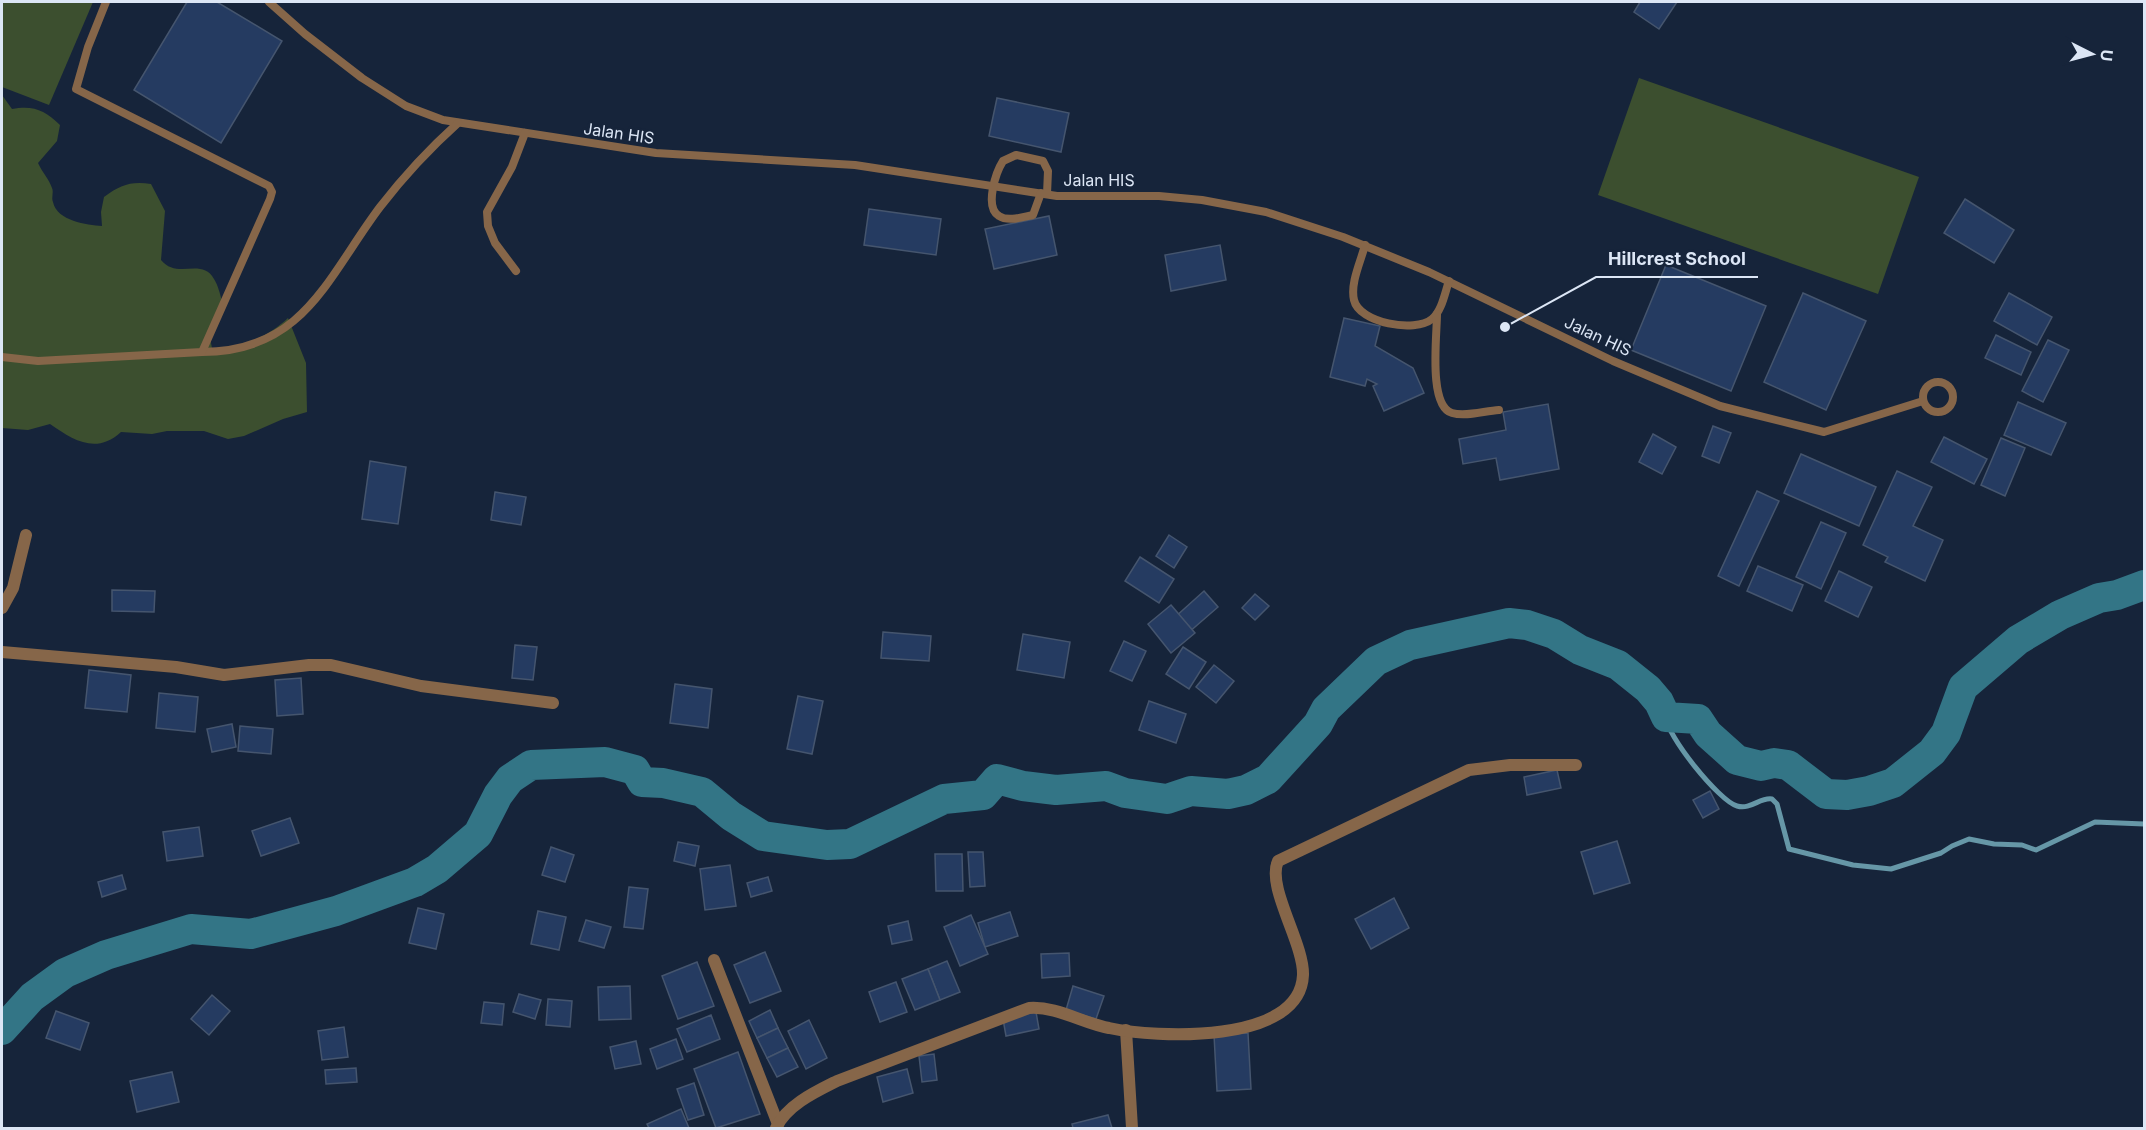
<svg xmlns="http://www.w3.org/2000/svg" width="2146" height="1130" font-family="Inter,sans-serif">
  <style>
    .green { fill: #3c4f2f }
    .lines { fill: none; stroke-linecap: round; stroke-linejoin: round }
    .stream { stroke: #6697a7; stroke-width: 5 }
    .river { stroke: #337586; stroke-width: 30 }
    .building { fill: #253b61; stroke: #45556e; stroke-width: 1.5 }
    .lane { stroke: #866649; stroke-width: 8 }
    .street { stroke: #866649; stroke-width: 12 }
    .labels { text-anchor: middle; stroke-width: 5; stroke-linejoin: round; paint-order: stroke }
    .street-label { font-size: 16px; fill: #dce6f5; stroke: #16243a }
    .leader { fill: none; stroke: #dce6f5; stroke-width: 2 }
    .callout-dot { fill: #dce6f5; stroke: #16243a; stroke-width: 2 }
    .callout-label { font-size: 18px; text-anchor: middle; font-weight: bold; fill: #dce6f5; stroke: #16243a; stroke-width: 5; stroke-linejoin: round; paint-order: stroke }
  </style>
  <rect width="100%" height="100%" fill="#16243a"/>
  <g class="green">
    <polygon points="2,2 93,2 49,105 2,87"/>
    <polygon points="1639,78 1919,177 1878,294 1598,195"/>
    <path d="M2 95 12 109C33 105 45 110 60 125L57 141 38 163C42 172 49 179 52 188 54 192 51 198 53 202 57 221 87 225 102 226L101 212 104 197C120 185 131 181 151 184L165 211 161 260C177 280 202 257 214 279 218 285 220 294 222 301L209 333 212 348C240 349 268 337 288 318L306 363 307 412 283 419 244 436 228 439 204 431H167L152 434 121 432C96 455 73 440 50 424L28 430 2 428Z"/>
  </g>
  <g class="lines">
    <path class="stream" d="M1666 717C1666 735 1719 801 1737 806 1751 810 1760 797 1772 799L1777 804 1789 849 1853 865 1891 869 1941 853 1952 846 1969 839 1994 844 2022 845 2036 850 2095 822 2144 824"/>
    <polyline class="river" points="2,1030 32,997 65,973 106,955 191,929 251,934 336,911 415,882 437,869 478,834 498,795 510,779 531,765 605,762 635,770 642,782 663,783 702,792 731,816 763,836 827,845 850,844 944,799 983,795 997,779 1023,786 1056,790 1106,786 1125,793 1167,799 1191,791 1228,794 1246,790 1268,779 1318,724 1326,709 1376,661 1410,645 1509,623 1527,625 1554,634 1580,650 1618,665 1648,689 1659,702 1666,717 1698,719 1708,734 1737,760 1761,766 1774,763 1788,765 1826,794 1847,795 1869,791 1893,783 1932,752 1946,733 1963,687 2018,640 2060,615 2099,598 2117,595 2144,585"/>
  </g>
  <g class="building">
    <polygon points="187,2 217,2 282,41 221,143 134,90"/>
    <polygon points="1640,2 1677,2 1659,29 1634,12"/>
    <polygon points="997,98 1069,113 1061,152 989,136"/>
    <polygon points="1965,199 2014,230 1994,263 1944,233"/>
    <polygon points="869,209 941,219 936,255 864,245"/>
    <polygon points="1049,216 1057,255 994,269 985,229"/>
    <polygon points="1220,245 1226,280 1171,291 1165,255"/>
    <polygon points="1666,265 1766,306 1731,391 1631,350"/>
    <polygon points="1803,293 1866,321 1826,410 1764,382"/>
    <polygon points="2009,293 2052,317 2037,345 1994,321"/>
    <polygon points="1344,318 1380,326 1375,346 1413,368 1424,393 1384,411 1373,386 1377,384 1367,379 1365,386 1330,377"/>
    <polygon points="1996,335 2031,352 2021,375 1985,358"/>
    <polygon points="2048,340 2069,350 2043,402 2022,391"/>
    <polygon points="2018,402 2066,423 2051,455 2004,435"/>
    <polygon points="1548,404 1559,469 1500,480 1496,458 1463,464 1459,439 1506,430 1503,412"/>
    <polygon points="1713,426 1731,433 1719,463 1702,456"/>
    <polygon points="1653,434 1676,447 1662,474 1639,462"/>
    <polygon points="1944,437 1987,459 1974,484 1931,462"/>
    <polygon points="2001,438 2025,448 2005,496 1981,485"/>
    <polygon points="1801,454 1876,487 1859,526 1784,493"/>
    <polygon points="370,461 406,467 398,524 362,519"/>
    <polygon points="1897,471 1932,487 1913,526 1943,540 1925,581 1885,562 1888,557 1863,545"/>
    <polygon points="1757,491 1779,501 1739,586 1718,576"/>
    <polygon points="495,492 526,497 521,525 491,520"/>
    <polygon points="1821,522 1846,533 1821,589 1796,577"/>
    <polygon points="1169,535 1187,547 1174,568 1156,556"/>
    <polygon points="1140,557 1174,579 1159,603 1125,581"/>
    <polygon points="1758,566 1803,585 1792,611 1747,591"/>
    <polygon points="1839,571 1872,587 1858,617 1825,601"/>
    <polygon points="112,590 155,591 154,612 112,611"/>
    <polygon points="1204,591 1218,607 1188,633 1174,618"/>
    <polygon points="1255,594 1269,606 1255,620 1242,608"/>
    <polygon points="1171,605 1195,633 1171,653 1148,624"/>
    <polygon points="883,632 931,636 929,661 881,658"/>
    <polygon points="1023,634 1070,642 1064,678 1017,670"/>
    <polygon points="1124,641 1146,651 1132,681 1110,671"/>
    <polygon points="515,645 537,647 533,680 512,678"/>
    <polygon points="1183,647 1206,662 1189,689 1166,674"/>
    <polygon points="1214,665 1234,681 1216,703 1196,687"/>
    <polygon points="89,670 131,675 127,712 85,708"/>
    <polygon points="301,678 303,714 277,716 275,680"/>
    <polygon points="675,684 712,689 708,728 670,723"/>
    <polygon points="159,693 198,697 195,732 156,728"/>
    <polygon points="798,696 823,701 812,754 787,749"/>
    <polygon points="1149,701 1186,714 1176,743 1139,730"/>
    <polygon points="232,724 236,747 212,752 207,729"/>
    <polygon points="240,726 273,729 271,754 238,751"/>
    <polygon points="1557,770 1561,788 1527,795 1524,777"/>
    <polygon points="1710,791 1719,809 1703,818 1693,800"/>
    <polygon points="290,818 299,843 261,856 252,831"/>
    <polygon points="199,827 203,856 167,861 163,832"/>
    <polygon points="1617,841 1630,883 1594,894 1581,852"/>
    <polygon points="678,842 699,846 695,866 674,861"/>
    <polygon points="551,847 574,855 565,882 542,875"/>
    <polygon points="968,852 983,852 985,886 970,887"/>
    <polygon points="935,854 962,854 963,891 936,891"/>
    <polygon points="730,865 736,906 705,910 700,869"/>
    <polygon points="122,875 126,889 102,897 98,882"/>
    <polygon points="768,877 772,891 751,897 747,883"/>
    <polygon points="629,887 648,889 643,929 624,927"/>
    <polygon points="1394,898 1409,928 1371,949 1355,919"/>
    <polygon points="418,908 444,914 436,949 409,943"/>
    <polygon points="538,911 566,917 559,950 531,944"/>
    <polygon points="1010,912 1018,936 985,947 978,923"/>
    <polygon points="971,915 988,954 960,966 944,927"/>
    <polygon points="586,920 611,927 604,948 579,941"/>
    <polygon points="908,921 912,940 892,944 888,926"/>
    <polygon points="765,952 781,991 750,1003 734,965"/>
    <polygon points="1069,953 1070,976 1042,978 1041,954"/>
    <polygon points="947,961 960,992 940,1000 928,969"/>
    <polygon points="697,962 714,1006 678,1019 662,976"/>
    <polygon points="928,969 940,1000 915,1010 902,979"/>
    <polygon points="896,982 907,1012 880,1022 869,992"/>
    <polygon points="630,986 631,1019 599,1020 598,987"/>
    <polygon points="1073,986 1104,996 1096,1019 1066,1010"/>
    <polygon points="519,994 541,1000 535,1019 513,1012"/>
    <polygon points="212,995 230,1011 209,1035 191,1019"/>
    <polygon points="548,999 572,1001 570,1027 546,1025"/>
    <polygon points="484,1002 504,1004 502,1025 481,1023"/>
    <polygon points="770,1010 778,1028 757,1038 749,1021"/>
    <polygon points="56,1011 89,1023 80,1050 46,1038"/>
    <polygon points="1036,1012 1039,1029 1006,1036 1003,1019"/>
    <polygon points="711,1015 720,1039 687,1052 677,1029"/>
    <polygon points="809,1020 827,1058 806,1069 788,1031"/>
    <polygon points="344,1027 348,1057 322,1060 318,1031"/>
    <polygon points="778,1028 788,1048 767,1058 757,1038"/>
    <polygon points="1248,1033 1251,1089 1217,1091 1214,1035"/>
    <polygon points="676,1039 683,1059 657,1069 650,1049"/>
    <polygon points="636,1041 641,1064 615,1069 610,1047"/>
    <polygon points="788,1048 798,1067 777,1077 767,1058"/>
    <polygon points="738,1052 760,1114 716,1128 694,1069"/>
    <polygon points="934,1054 937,1080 922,1082 919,1056"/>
    <polygon points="356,1068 357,1082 326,1084 325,1070"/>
    <polygon points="907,1069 913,1093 883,1102 877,1077"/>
    <polygon points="172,1072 179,1102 137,1112 130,1081"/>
    <polygon points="694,1083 704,1115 688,1120 677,1089"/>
    <polygon points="681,1109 689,1128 649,1128 647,1124"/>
    <polygon points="1108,1115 1112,1128 1073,1128 1072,1124"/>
  </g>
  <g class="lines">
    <g class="lane">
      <polyline points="269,2 305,34 362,78 406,106 443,120 656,153 855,165 1057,196 1159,196 1202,200 1266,212 1343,237 1429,272 1613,361 1720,406 1824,432 1923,401"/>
      <path d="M1041 193 1033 215C1023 217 1008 222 999 216 984 207 996 172 1003 161L1016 155 1043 161 1048 171 1047 194"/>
      <path d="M1365 245C1361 261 1350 283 1354 300 1359 323 1415 333 1432 319 1442 311 1445 292 1449 281"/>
      <polyline points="516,271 495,243 488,226 487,212 512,167 525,133"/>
      <path d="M1437 314C1437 335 1428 406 1452 413 1466 417 1484 411 1499 410"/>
      <path d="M202 352C304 352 328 276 380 207 404 176 429 149 458 123"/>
      <polyline points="2,357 38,361 202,352 270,199 272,192 269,186 76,89 88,47 106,2"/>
      <circle cx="1938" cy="397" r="15"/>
    </g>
    <g class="street">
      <polyline points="2,608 13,588 26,535"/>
      <polyline points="2,652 176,667 224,675 309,665 331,665 421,686 553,703"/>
      <polyline points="714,960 778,1124"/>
      <polyline points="1126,1030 1132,1128"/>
      <path d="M776 1128C787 1105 815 1092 837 1081L1029 1008C1057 1006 1082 1023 1109 1028 1155 1038 1300 1045 1303 975 1304 943 1266 887 1278 861L1469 770 1510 765H1576"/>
    </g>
  </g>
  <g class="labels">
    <g class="street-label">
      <text transform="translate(619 133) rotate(8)" y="6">Jalan HIS</text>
      <text x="1099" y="186">Jalan HIS</text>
      <text transform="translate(1598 336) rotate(25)" y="6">Jalan HIS</text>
    </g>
  </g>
  <path class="leader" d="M1505 327L1596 277H1758"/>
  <circle class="callout-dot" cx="1505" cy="327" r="6"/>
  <g class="callout-label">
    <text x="1677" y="265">Hillcrest School</text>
  </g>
  <rect width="2146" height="1130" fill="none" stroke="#dce6f5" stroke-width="6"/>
  <g transform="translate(2092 54) rotate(96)" stroke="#16243a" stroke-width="4.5" paint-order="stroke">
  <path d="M0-4.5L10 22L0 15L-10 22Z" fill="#dce6f5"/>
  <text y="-9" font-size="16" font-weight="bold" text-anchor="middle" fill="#dce6f5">U</text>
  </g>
</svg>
